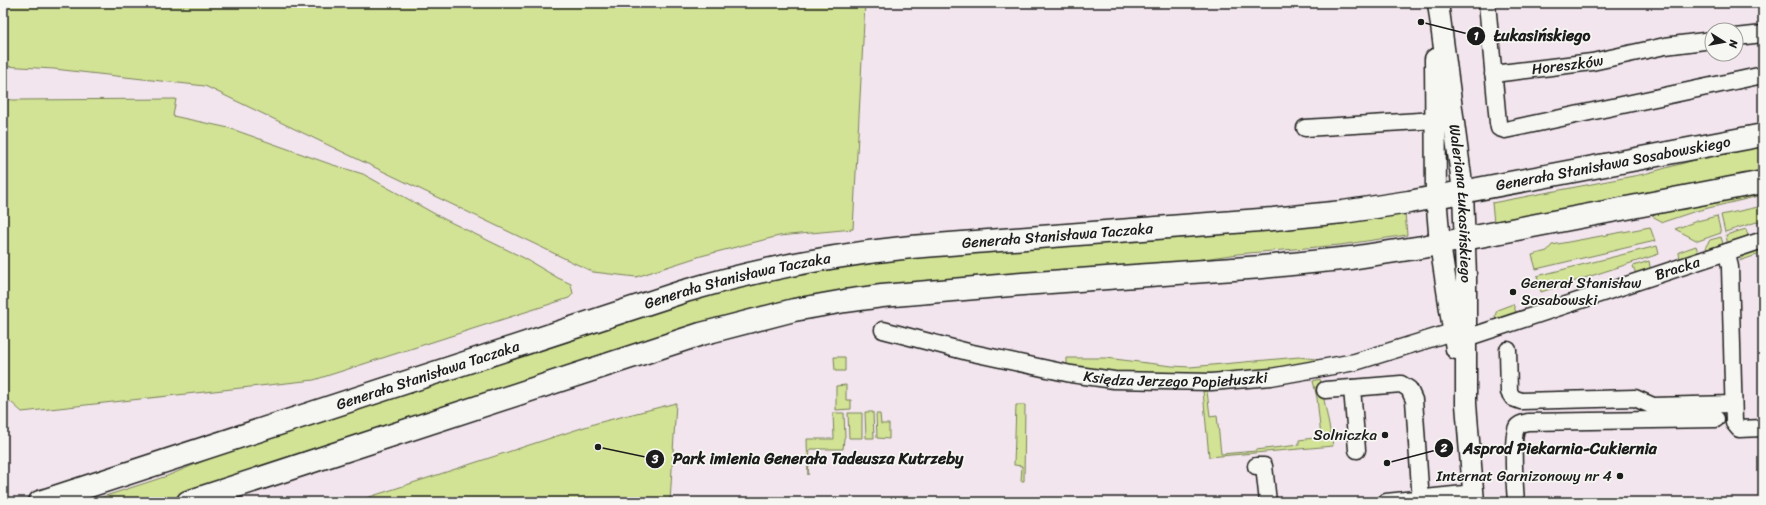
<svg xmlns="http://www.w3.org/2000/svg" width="1766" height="505" font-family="Sriracha,sans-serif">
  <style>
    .green { fill: #d2e396; stroke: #778059 }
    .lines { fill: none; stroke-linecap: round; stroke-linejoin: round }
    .minor-casing { stroke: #1c1c1c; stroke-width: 19 }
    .tertiary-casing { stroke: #1c1c1c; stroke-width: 23 }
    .secondary-casing { stroke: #1c1c1c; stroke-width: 25 }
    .minor { stroke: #f6f6f2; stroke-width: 16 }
    .tertiary { stroke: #f6f6f2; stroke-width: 20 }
    .secondary { stroke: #f6f6f2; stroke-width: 22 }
    .poi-dot { fill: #1c1c1c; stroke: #f6f6f2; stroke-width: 1.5 }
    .labels { text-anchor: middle; stroke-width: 3.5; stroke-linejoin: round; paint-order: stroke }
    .street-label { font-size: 15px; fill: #1c1c1c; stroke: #f6f6f2 }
    .poi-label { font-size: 15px; fill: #1c1c1c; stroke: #f6f6f2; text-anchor: end }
    .leader { fill: none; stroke: #1c1c1c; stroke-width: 1.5 }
    .callout-dot { fill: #1c1c1c; stroke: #f6f6f2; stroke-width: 1.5 }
    .mark-label { font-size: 12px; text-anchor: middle; font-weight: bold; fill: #fff }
    .callout-label { font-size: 16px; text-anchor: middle; font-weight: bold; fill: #1c1c1c; stroke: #f6f6f2; stroke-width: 3.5; stroke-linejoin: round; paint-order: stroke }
  </style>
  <rect width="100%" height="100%" fill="#f3e5ed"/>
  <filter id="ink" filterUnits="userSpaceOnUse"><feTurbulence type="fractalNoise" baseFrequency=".025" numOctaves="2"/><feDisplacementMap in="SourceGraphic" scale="8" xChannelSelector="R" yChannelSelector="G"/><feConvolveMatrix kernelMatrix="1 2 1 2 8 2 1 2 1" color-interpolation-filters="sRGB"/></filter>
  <g filter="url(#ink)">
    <g class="green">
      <polygon points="3,3 865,3 853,229 779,236 701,256 636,277 593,272 205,86 54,69 3,66"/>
      <polygon points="3,99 13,100 176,99 173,116 229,128 330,164 363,174 444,219 524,258 558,278 571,284 573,294 569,298 314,380 22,412 3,395"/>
      <polygon points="1763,144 1763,174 1494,223 1492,203 1644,174 1735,149"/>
      <polygon points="1763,191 1763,195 1696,211 1663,222 1652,216 1684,205"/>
      <polygon points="1763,206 1763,220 1725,232 1721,215"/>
      <polygon points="1405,213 1407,235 1340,245 1238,254 1161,265 877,288 257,470 162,502 87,502 167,476 237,447 694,298 844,263"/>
      <polygon points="1717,216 1721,233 1698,241 1675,229 1697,221"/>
      <polygon points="1650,227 1655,241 1536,269 1532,255 1547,251 1552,245"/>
      <polygon points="1746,229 1749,239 1728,246 1726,235"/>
      <polygon points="1721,237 1724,247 1707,252 1706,246 1710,240"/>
      <polygon points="1657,246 1659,254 1541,292 1537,276"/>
      <polygon points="1696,246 1699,255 1680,262 1679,252"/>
      <polygon points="1763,249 1763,253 1739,261 1744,255"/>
      <polygon points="1649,261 1651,272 1637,277 1633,266"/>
      <polygon points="1513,304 1517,315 1496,321 1495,316 1497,310"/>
      <polygon points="834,357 845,357 845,371 835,371"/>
      <polygon points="1299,357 1316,359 1319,363 1253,373 1193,376 1108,375 1067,366 1067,358 1106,358 1172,366 1190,367"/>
      <polygon points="1320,379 1333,446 1209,457 1203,391 1207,391 1210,416 1217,415 1221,454 1256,451 1256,450 1299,445 1299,440 1321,437 1317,398 1313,381"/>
      <polygon points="846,385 846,400 851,400 851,409 836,410 836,386"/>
      <polygon points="676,403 670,502 354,502 597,423"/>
      <polygon points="1016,405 1025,405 1024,481 1021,481 1022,466 1014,465"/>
      <polygon points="865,412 873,412 874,438 866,438"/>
      <polygon points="833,413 844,413 845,437 844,438 843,449 810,449 808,475 807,439 834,439"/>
      <polygon points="848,413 862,413 862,438 849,438"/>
      <polygon points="876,414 880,414 881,424 889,424 889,439 877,438"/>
    </g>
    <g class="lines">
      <g class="minor-casing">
        <g id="minor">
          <polyline points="1487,3 1498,123 1499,128 1505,130 1763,75"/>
          <polyline points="1736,37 1763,34"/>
          <path id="s1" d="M1493 74 1592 62 1665 46 1712 40"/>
          <polyline points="1305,128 1436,120"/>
          <polyline points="1727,252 1730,267 1734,423 1739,429 1763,428"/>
          <path id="s2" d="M883 330 968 352 1071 374 1114 380 1211 382 1271 377 1355 362 1465 328"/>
          <path id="s3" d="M1457 341 1763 240"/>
          <polyline points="1508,350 1509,392 1513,398 1521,401 1635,398 1653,406 1733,404"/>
          <polyline points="1325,390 1352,388"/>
          <polyline points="1357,450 1352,388 1401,384 1409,389 1414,400 1415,414 1421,502"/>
          <polyline points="1256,466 1264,466 1268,502"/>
          <polyline points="1386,502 1474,493"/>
          <path d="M1516 502C1515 489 1511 435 1517 427 1520 423 1524 423 1528 422L1716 419"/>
        </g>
      </g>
      <g class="tertiary-casing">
        <g id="tertiary">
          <path id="s4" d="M1438 3 1463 191 1466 276V404L1474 502"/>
          <polyline points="1435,59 1436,196 1440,244 1456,349"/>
        </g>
      </g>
      <g class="secondary-casing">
        <g id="secondary">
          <path id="s5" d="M40 502 685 291C759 269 834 255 911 247L1273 219 1343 212 1409 202 1763 135"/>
          <polyline points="188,502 701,334 794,310 845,301 882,296 1022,284 1262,267 1351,258 1422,247 1763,182"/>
        </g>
      </g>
      <use href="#minor" class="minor"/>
      <use href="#tertiary" class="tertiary"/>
      <use href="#secondary" class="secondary"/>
    </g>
  </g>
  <g class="poi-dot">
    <circle cx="1513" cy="292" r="4"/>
    <circle cx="1385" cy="435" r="4"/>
    <circle cx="1620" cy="476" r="4"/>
  </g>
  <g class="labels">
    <g class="street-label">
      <text dy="5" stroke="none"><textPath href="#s1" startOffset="75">Horeszków</textPath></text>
      <text dy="5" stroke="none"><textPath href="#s5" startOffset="1617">Generała Stanisława Sosabowskiego</textPath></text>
      <text dy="5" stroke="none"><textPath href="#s4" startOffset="202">Waleriana Łukasińskiego</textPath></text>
      <text dy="5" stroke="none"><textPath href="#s5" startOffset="1056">Generała Stanisława Taczaka</textPath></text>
      <text dy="5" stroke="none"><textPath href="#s3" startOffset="232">Bracka</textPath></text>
      <text dy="5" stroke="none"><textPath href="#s5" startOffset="732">Generała Stanisława Taczaka</textPath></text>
      <text dy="5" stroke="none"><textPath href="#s5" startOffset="408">Generała Stanisława Taczaka</textPath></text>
      <text dy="5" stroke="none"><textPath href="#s2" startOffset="298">Księdza Jerzego Popiełuszki</textPath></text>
    </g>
    <g class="poi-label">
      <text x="1521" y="288" text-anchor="start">Generał Stanisław<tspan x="1521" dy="17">Sosabowski</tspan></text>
      <text x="1377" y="440">Solniczka</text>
      <text x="1612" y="481">Internat Garnizonowy nr 4</text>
    </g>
  </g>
  <path class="leader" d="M1421 22L1476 36M1387 463L1444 448M598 447L655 459"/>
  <g class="callout-dot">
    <circle cx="1421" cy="22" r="4"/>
    <circle cx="1387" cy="463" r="4"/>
    <circle cx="598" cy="447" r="4"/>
    <circle cx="1476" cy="36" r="10"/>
    <circle cx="1444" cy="448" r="10"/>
    <circle cx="655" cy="459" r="10"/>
  </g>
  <g class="mark-label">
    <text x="1476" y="40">1</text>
    <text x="1444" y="452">2</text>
    <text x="655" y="463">3</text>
  </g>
  <g class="callout-label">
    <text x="1542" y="41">Łukasińskiego</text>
    <text x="1560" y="454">Asprod Piekarnia-Cukiernia</text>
    <text x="818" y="464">Park imienia Generała Tadeusza Kutrzeby</text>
  </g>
  <rect width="1766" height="505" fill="none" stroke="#f6f6f2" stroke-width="16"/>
  <rect x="8" y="8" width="1750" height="489" fill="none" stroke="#1c1c1c" stroke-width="1.5" filter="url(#ink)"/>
  <g transform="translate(1724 42) rotate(101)"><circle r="19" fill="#f6f6f2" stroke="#9f9f9c"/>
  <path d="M0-3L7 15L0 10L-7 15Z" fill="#1c1c1c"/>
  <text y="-6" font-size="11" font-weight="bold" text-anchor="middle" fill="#1c1c1c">N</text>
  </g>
</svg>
